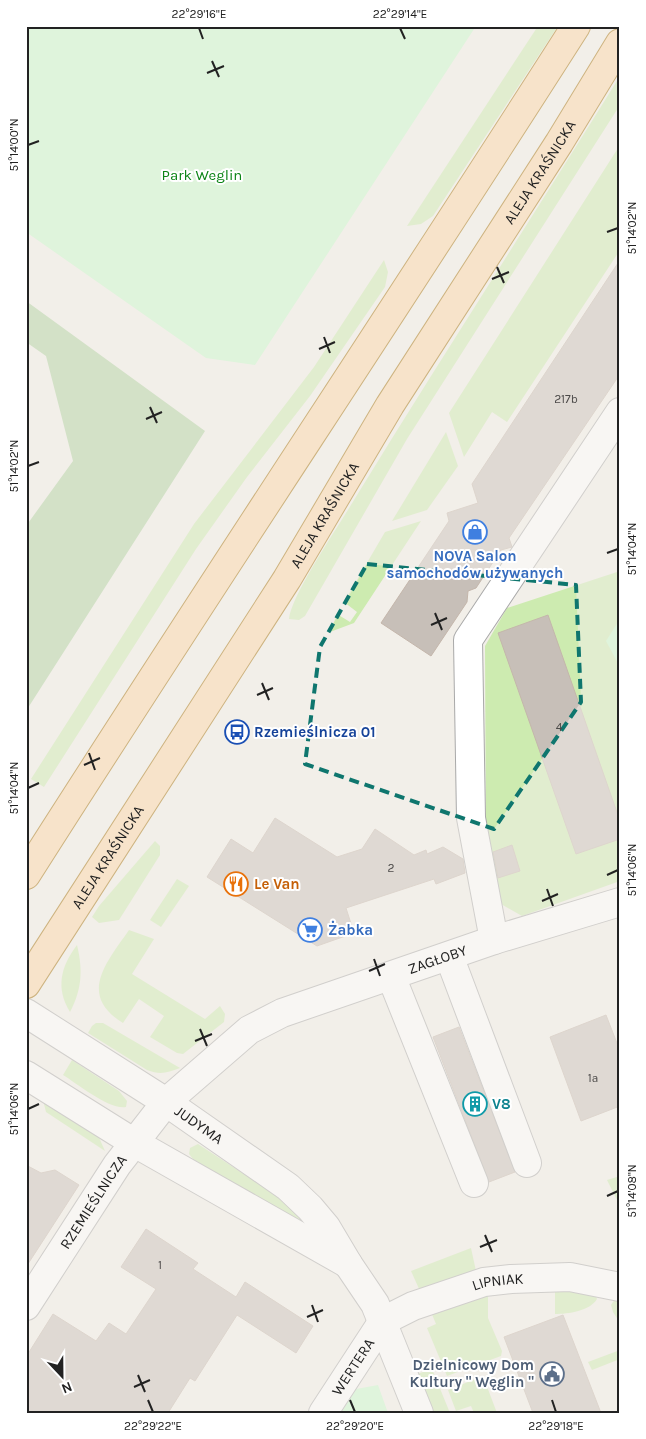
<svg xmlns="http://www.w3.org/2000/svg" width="646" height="1439" font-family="Karla,sans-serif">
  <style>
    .grass { fill: #cdebb0 }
    .forest { fill: #add19e }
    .park { fill: #c8facc }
    .building { fill: #c7bfb8; stroke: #c4b6ab }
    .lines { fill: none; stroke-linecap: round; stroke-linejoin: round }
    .minor-casing { stroke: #a9a9a9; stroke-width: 30 }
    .major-casing { stroke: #a06b00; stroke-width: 30 }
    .minor { stroke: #fff; stroke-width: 28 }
    .major { stroke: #fcd6a4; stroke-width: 28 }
    .marked { fill: none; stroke: #0f766e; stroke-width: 4; stroke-dasharray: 10 6; stroke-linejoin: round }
    .ticks { fill: none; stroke: #222; stroke-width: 2 }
    .labels { text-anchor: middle; stroke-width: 4; stroke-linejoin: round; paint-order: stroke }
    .number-label { font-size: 12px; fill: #4b4948 }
    .street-label { font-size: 15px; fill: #222; stroke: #fff }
    .park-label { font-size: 15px; fill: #0c8416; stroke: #fff }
    .shop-label { font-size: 15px; font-weight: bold; fill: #366cbe; stroke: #fff }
    .transit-label { font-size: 15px; font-weight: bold; fill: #164399; stroke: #fff; text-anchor: start }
    .food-label { font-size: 15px; font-weight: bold; fill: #c56008; stroke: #fff; text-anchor: start }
    .culture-label { font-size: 15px; font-weight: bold; fill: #0d838f; stroke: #fff; text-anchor: start }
    .service-label { font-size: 15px; font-weight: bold; fill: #4e5e75; stroke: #fff; text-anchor: end }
    .neatline { fill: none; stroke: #222; stroke-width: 2 }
    .ticks-label { font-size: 12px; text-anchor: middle; fill: #222 }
  </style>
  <rect width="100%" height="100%" fill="#f2efe9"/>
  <g class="grass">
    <polygon points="538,26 558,26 433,216 421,224 407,226"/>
    <path d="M620 76V105L407 439 305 616 299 620 289 619C291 595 340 524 354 500 441 358 532 218 620 76Z"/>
    <polygon points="620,145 620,250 507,422 492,412 464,457 449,413"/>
    <polygon points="384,260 388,272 385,287 310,396 247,477 196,549 44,787 31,779 194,524 314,367"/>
    <polygon points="446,432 458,466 427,510 392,521"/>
    <polygon points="421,521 354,623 330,632 337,614 350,622 357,612 344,602 385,532"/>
    <polygon points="620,571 620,881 522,916 501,904 486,837 485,646 507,608"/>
    <polygon points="155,841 160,846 160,855 119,920 99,923 92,917 99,906"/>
    <polygon points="177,879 189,886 161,927 150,920"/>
    <path d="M129 930 154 939 132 974 205 1019 220 1006 225 1014 224 1022 183 1054 177 1053 150 1037 164 1016 139 999 123 1023C77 995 107 962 129 930Z"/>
    <path d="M77 945C83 970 82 989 70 1012 55 988 61 966 77 945Z"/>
    <path d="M96 1023H103L180 1068C167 1073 160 1075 147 1070L88 1033 92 1026Z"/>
    <path d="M72 1060 119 1091 127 1101 126 1107C109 1110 78 1084 63 1075Z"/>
    <polygon points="46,1102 97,1133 105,1151 46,1112 44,1104"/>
    <polygon points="198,1144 302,1212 303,1220 293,1221 193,1159 189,1154 190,1148"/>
    <polygon points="620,1176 620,1206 607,1180"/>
    <polygon points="471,1248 476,1271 420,1291 411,1271"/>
    <path d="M555 1291H594L597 1299C590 1311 568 1314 555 1314Z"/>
    <polygon points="488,1293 488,1318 502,1351 501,1356 447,1376 427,1328 436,1324 431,1312"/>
    <polygon points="620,1298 620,1323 613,1312 611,1305 615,1299"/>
    <polygon points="620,1350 620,1359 592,1370 588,1362"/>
    <polygon points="432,1369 450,1413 432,1413 417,1374"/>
    <polygon points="483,1376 497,1413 474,1413 471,1406 456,1411 448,1390"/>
  </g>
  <polygon class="forest" points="26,301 205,431 26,711 26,526 73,461 46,356 26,342"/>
  <g class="park">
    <polygon points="26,26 476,26 255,365 206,358 26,232"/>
    <polygon points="620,619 620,667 606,641"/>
    <polygon points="378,1385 388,1413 341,1413 356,1389"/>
  </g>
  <g class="building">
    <polygon points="620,260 620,374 509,538 512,547 501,550 476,588 468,591 467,602 431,656 381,623 449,521 447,513 478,503 472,484"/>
    <polygon points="548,615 620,821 620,839 576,854 498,633"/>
    <polygon points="275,818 337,857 362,849 375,829 414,855 426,850 427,854 443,847 463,859 465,873 436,884 434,879 346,908 354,933 317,946 207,877 231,839 253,853"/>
    <polygon points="512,845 520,871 498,878 493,852"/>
    <polygon points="606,1015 620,1051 620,1106 581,1121 550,1037"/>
    <polygon points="459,1027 515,1172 489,1182 433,1037"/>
    <polygon points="26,1165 41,1173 55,1170 79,1185 26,1267"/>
    <polygon points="146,1229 198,1263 193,1269 236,1297 245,1282 313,1326 296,1353 237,1315 195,1381 190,1378 168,1413 26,1413 26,1357 53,1314 96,1341 109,1323 126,1334 156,1289 121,1267"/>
    <polygon points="563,1315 601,1413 533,1413 504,1337"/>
  </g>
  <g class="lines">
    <g class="minor-casing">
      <g id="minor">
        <polyline points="494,940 471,818 468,640 620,412"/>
        <polyline points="449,956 527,1163"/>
        <polyline points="391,976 474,1183"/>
        <path id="s1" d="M26 1013 166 1102 288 1187 310 1208 326 1227 348 1264 375 1304 419 1413"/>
        <polyline points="26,1075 133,1142 348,1264"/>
        <path id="s2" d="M26 1306 117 1165 166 1102 249 1030 282 1013 494 940 620 902"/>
        <path id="s3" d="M323 1413 383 1321 413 1306 484 1282 511 1279 570 1277 620 1287"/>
      </g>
    </g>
    <g class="major-casing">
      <g id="major">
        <path d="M26 875C207 590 395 310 576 26"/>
        <path id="s4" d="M26 984 287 579 390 405 559 143 620 43"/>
      </g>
    </g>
    <use href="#minor" class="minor"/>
    <use href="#major" class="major"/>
  </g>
  <path d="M0 0H646V1439H0ZM367 564 576 585 581 702 494 829 305 764 320 647Z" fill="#f2efe9" fill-opacity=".55" fill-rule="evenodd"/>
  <path class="marked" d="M367 564 576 585 581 702 494 829 305 764 320 647Z"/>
  <path class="ticks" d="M199 28 203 39M400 28 405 39M212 61 219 77M207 73 224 66M28 145 39 141M607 232 618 228M497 267 504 283M492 279 509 272M324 337 330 353M319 349 335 342M150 407 157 423M146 419 162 412M28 466 39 462M607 553 618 549M435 613 442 630M431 625 447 618M262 683 269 700M257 695 273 688M89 753 95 770M84 765 100 758M28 788 39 783M607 875 618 870M547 889 553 906M542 901 558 894M374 959 380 976M369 971 385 964M200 1029 207 1046M195 1041 212 1034M28 1109 39 1104M607 1196 618 1191M485 1235 492 1252M480 1247 497 1240M312 1305 318 1322M307 1317 323 1310M138 1375 145 1392M134 1387 150 1380M148 1400 153 1412M350 1400 355 1412M552 1400 556 1412"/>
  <defs>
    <g id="shop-ring" transform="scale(1.25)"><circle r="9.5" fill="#fff" stroke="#3f7fe0" stroke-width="1.5"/><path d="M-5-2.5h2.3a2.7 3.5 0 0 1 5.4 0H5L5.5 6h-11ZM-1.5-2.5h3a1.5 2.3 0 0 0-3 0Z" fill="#3f7fe0"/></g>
    <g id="bus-ring" transform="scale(1.25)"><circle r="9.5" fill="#fff" stroke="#1a4fb4" stroke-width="1.5"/><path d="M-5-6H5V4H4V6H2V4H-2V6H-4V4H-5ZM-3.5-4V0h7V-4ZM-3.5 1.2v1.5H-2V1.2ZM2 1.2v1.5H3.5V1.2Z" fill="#1a4fb4"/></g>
    <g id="restaurant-ring" transform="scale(1.25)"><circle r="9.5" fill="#fff" stroke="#e8710a" stroke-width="1.5"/><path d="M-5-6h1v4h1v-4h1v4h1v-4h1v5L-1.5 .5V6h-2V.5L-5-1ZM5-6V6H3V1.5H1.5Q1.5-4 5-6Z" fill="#e8710a"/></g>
    <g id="supermarket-ring" transform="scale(1.25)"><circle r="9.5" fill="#fff" stroke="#3f7fe0" stroke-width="1.5"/><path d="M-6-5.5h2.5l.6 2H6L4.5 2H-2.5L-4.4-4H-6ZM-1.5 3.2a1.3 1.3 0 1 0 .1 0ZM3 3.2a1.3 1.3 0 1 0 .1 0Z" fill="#3f7fe0"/></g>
    <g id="building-ring" transform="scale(1.25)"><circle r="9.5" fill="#fff" stroke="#0f9aa8" stroke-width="1.5"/><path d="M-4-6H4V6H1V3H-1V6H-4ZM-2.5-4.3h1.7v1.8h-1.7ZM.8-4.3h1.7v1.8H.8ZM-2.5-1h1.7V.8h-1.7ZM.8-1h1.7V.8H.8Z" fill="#0f9aa8"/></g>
    <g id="civic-ring" transform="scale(1.25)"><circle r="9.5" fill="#fff" stroke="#5c6f8a" stroke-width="1.5"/><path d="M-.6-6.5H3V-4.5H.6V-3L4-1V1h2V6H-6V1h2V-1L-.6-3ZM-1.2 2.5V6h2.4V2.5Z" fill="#5c6f8a"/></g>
  </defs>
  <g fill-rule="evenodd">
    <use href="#shop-ring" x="475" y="532"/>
    <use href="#bus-ring" x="237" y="732"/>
    <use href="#restaurant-ring" x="236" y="884"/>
    <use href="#supermarket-ring" x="310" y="930"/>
    <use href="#building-ring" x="475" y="1104"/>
    <use href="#civic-ring" x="552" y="1374"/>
  </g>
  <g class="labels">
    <g class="number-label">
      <text x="566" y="403">217b</text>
      <text x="559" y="731">4</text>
      <text x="391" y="872">2</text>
      <text x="593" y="1082">1a</text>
      <text x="160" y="1269">1</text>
    </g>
    <g class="street-label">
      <text dy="5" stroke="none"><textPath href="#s4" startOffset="961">ALEJA KRAŚNICKA</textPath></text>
      <text dy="5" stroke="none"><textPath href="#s4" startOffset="556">ALEJA KRAŚNICKA</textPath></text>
      <text dy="5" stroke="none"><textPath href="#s4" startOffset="151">ALEJA KRAŚNICKA</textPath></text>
      <text dy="5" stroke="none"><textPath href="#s2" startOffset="559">ZAGŁOBY</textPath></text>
      <text dy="5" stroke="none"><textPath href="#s1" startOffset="206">JUDYMA</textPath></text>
      <text dy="5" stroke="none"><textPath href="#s2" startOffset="124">RZEMIEŚLNICZA</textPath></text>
      <text dy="5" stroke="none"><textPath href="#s3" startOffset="232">LIPNIAK</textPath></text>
      <text dy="5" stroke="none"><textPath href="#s3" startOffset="55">WERTERA</textPath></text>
    </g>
    <g class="park-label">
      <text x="202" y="180">Park Weglin</text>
    </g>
    <g class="shop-label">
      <text x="475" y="561">NOVA Salon<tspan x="475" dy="17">samochodów używanych</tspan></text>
      <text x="328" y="935" text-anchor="start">Żabka</text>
    </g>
    <g class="transit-label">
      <text x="254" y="737">Rzemieślnicza 01</text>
    </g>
    <g class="food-label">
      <text x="254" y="889">Le Van</text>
    </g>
    <g class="culture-label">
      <text x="492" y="1109">V8</text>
    </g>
    <g class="service-label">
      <text x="534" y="1370">Dzielnicowy Dom<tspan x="534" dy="17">Kultury " Węglin "</tspan></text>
    </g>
  </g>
  <rect width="646" height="1439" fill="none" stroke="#ffffff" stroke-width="55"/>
  <g transform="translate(62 1376) rotate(158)" stroke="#ffffff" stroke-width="4" paint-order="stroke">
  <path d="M0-4L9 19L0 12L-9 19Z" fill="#222222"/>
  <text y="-8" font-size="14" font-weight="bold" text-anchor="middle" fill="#222222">N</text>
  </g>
  <rect x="28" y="28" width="590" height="1384" class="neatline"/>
  <g class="ticks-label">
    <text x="199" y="18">22°29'16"E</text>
    <text x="400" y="18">22°29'14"E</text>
    <text transform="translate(14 145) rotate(-90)" y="4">51°14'00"N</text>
    <text transform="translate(632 228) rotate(-90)" y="4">51°14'02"N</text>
    <text transform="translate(14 466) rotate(-90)" y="4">51°14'02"N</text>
    <text transform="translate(632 549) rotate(-90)" y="4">51°14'04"N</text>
    <text transform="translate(14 788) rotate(-90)" y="4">51°14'04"N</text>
    <text transform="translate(632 870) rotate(-90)" y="4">51°14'06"N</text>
    <text transform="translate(14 1109) rotate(-90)" y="4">51°14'06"N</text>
    <text transform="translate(632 1191) rotate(-90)" y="4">51°14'08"N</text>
    <text x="153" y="1430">22°29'22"E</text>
    <text x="355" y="1430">22°29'20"E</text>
    <text x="556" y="1430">22°29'18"E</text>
  </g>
</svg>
